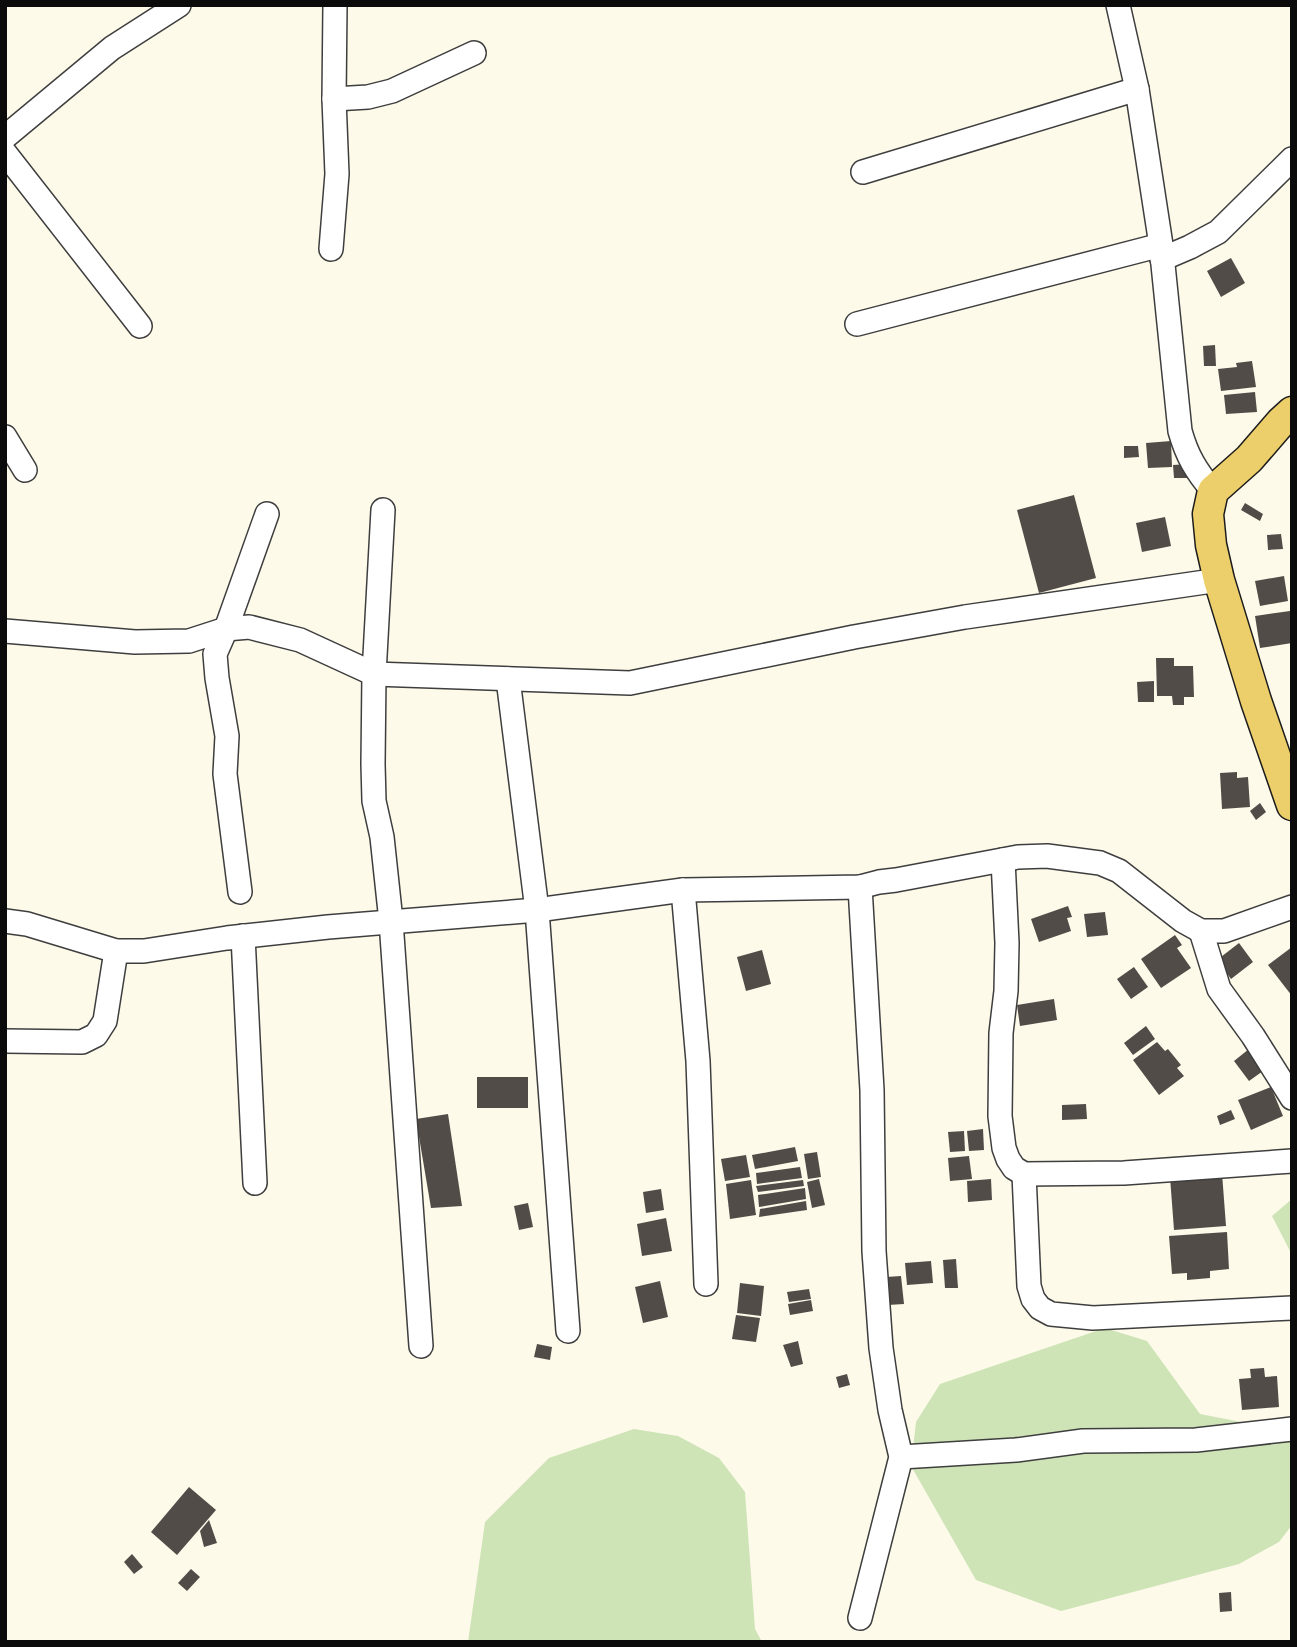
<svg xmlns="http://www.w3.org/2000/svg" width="1297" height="1647" font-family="'Source Serif 4',serif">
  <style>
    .green { fill: #cee4b7 }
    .building { fill: #524c48 }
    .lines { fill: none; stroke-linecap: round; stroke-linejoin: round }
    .minor-casing { stroke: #3e3e3e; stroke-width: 26 }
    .major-casing { stroke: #1c1c1c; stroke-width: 33 }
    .minor { stroke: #fff; stroke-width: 23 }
    .major { stroke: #eccf6b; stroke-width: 30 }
  </style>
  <rect width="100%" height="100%" fill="#fdfaea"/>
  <g class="green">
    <polygon points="1292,1199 1292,1255 1272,1216"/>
    <polygon points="1105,1328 1147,1341 1200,1414 1292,1432 1292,1525 1279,1542 1239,1564 1061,1611 976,1580 911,1466 916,1422 940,1384"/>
    <polygon points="634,1429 678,1436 719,1458 745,1492 755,1629 762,1642 468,1642 485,1522 549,1458"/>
  </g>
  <g class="building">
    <polygon points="1231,258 1245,283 1221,297 1207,271"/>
    <polygon points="1215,345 1216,366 1204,366 1203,346"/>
    <polygon points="1252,361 1256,387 1221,391 1218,369 1237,367 1236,363"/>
    <polygon points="1255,392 1257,412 1226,414 1224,395"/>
    <polygon points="1171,441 1172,467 1148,468 1146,443"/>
    <polygon points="1124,446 1138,446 1139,457 1124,458"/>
    <polygon points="1188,464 1188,478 1174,478 1173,465"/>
    <polygon points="1074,495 1096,578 1039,593 1017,510"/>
    <polygon points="1245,503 1263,514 1260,521 1241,510"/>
    <polygon points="1165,517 1171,546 1142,552 1136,523"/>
    <polygon points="1281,534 1283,549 1268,550 1267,535"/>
    <polygon points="1284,576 1288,601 1260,606 1255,581"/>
    <polygon points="1290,611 1292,643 1260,648 1255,616"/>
    <polygon points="1156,658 1174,658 1174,666 1193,666 1194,697 1184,697 1184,705 1173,705 1172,696 1157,696"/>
    <polygon points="1154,681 1154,702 1138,702 1137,682"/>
    <polygon points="1237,772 1237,778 1248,777 1250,807 1222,809 1220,773"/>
    <polygon points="1260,803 1266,812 1256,820 1250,811"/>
    <polygon points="1068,906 1072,917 1067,918 1071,931 1039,942 1031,919"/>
    <polygon points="1105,912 1108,935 1087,937 1084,914"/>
    <polygon points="1175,935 1182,945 1177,948 1191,968 1161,988 1141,959"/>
    <polygon points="1239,943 1253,962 1231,979 1217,960"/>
    <polygon points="1292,947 1292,996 1268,965"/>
    <polygon points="762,950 771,984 746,991 737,957"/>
    <polygon points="1134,967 1148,987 1131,999 1117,979"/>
    <polygon points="1054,999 1057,1020 1020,1026 1017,1005"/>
    <polygon points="1146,1026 1155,1039 1133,1055 1124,1043"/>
    <polygon points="1157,1042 1165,1051 1168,1049 1181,1065 1177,1068 1184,1076 1159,1095 1133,1060"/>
    <polygon points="1254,1045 1270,1066 1249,1081 1234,1061"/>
    <rect x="477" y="1077" width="51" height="31"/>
    <polygon points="1271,1087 1283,1116 1251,1130 1238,1100"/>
    <polygon points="1086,1104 1087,1119 1062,1120 1062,1105"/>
    <polygon points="1231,1110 1235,1119 1220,1125 1217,1116"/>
    <polygon points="448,1114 462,1206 431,1208 416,1119"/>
    <polygon points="983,1129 984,1150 969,1151 967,1131"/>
    <polygon points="964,1131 965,1151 950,1152 948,1132"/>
    <polygon points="795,1147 798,1161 755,1169 752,1155"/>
    <polygon points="817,1152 821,1177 808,1179 804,1154"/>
    <polygon points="746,1155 750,1177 725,1181 721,1159"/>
    <polygon points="969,1156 972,1179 950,1181 948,1158"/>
    <polygon points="800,1167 802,1178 757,1184 756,1173"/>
    <polygon points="1222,1173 1226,1226 1174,1230 1170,1177"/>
    <polygon points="819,1179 825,1205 812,1208 807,1182"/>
    <polygon points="991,1179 992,1200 968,1202 967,1181"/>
    <polygon points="751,1180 756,1215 730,1219 726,1184"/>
    <polygon points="803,1180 804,1186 758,1192 756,1186"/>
    <polygon points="805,1188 806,1199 759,1207 758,1195"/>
    <polygon points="661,1189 664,1210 646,1213 643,1192"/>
    <polygon points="806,1201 807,1210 759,1217 760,1209"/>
    <polygon points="528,1203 533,1227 519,1230 514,1206"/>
    <polygon points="666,1218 672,1251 642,1256 637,1224"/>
    <polygon points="1227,1232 1229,1269 1210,1271 1210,1278 1187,1280 1187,1273 1172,1274 1169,1236"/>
    <polygon points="956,1259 958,1288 945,1288 943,1260"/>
    <polygon points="931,1261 933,1283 907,1285 905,1263"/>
    <polygon points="901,1276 904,1304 888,1305 886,1277"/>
    <polygon points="660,1281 668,1317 643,1323 635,1287"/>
    <polygon points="740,1283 764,1286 761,1316 737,1313"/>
    <polygon points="809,1289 811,1299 789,1302 787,1292"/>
    <polygon points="811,1300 813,1311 790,1315 788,1304"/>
    <polygon points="736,1315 760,1318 756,1342 732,1339"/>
    <polygon points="798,1341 803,1364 791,1367 783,1345"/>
    <polygon points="537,1344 552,1347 550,1360 534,1357"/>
    <polygon points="1264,1368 1265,1377 1277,1376 1279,1407 1242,1410 1239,1379 1251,1378 1250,1369"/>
    <polygon points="847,1374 850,1385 839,1388 836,1377"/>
    <polygon points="189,1487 216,1510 177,1555 151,1532"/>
    <polygon points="209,1520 217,1543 204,1547 200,1531"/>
    <polygon points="132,1554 143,1567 134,1574 124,1562"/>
    <polygon points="191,1569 200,1577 187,1591 178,1583"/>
    <polygon points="1231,1592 1232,1611 1220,1612 1219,1593"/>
  </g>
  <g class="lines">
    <g class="minor-casing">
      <g id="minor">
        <path d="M1118 5 1137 89 1161 245 1180 431C1187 456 1196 471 1213 491"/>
        <polyline points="334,99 368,97 392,91 474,53"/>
        <polyline points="5,137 112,48 179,5"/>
        <polyline points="5,153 140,326"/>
        <polyline points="863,172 1137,89"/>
        <polyline points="331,249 337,174 334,99 335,5"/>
        <polyline points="1162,259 1190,247 1218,232 1292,159"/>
        <polyline points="857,324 1161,245"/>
        <polyline points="5,437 25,470"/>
        <polyline points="383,510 374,674 373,764 374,801 382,837 391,921 421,1346"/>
        <polyline points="5,631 135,642 189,641 226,629 249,627 300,640 374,674 630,683 854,637 965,617 1219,580"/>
        <polyline points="508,679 537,910 568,1331"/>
        <polyline points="1003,860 1007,943 1006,991 1001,1033 1000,1116 1004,1148 1008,1159 1014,1168 1024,1174 1124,1173 1292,1161"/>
        <polyline points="683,890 698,1061 706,1284"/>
        <polyline points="240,892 225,774 227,736 217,678 215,654 226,629 267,514"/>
        <polyline points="5,921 27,924 116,951 144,951 227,938 328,927 537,910 683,890 860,887 879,882 896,880 1018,857 1047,856 1100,863 1119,871 1183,921 1201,931 1224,931 1292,907"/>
        <polyline points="1201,931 1219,989 1253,1036 1292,1098"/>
        <polyline points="243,936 255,1183"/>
        <polyline points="5,1041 82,1042 96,1035 105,1021 116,951"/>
        <polyline points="1024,1174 1029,1286 1033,1299 1040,1308 1051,1314 1093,1318 1292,1308"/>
        <polyline points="901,1457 1016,1450 1083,1441 1196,1440 1292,1429"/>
        <polyline points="860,1618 901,1457 890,1410 881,1348 874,1251 872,1090 860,887"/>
      </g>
    </g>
    <g class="major-casing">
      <polyline id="major" points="1292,412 1281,422 1249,459 1213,491 1208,514 1211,545 1219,580 1256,701 1292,805"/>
    </g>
    <use href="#minor" class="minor"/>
    <use href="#major" class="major"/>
  </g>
  <rect width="1297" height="1647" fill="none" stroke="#0b0b0b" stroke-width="14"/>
</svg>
